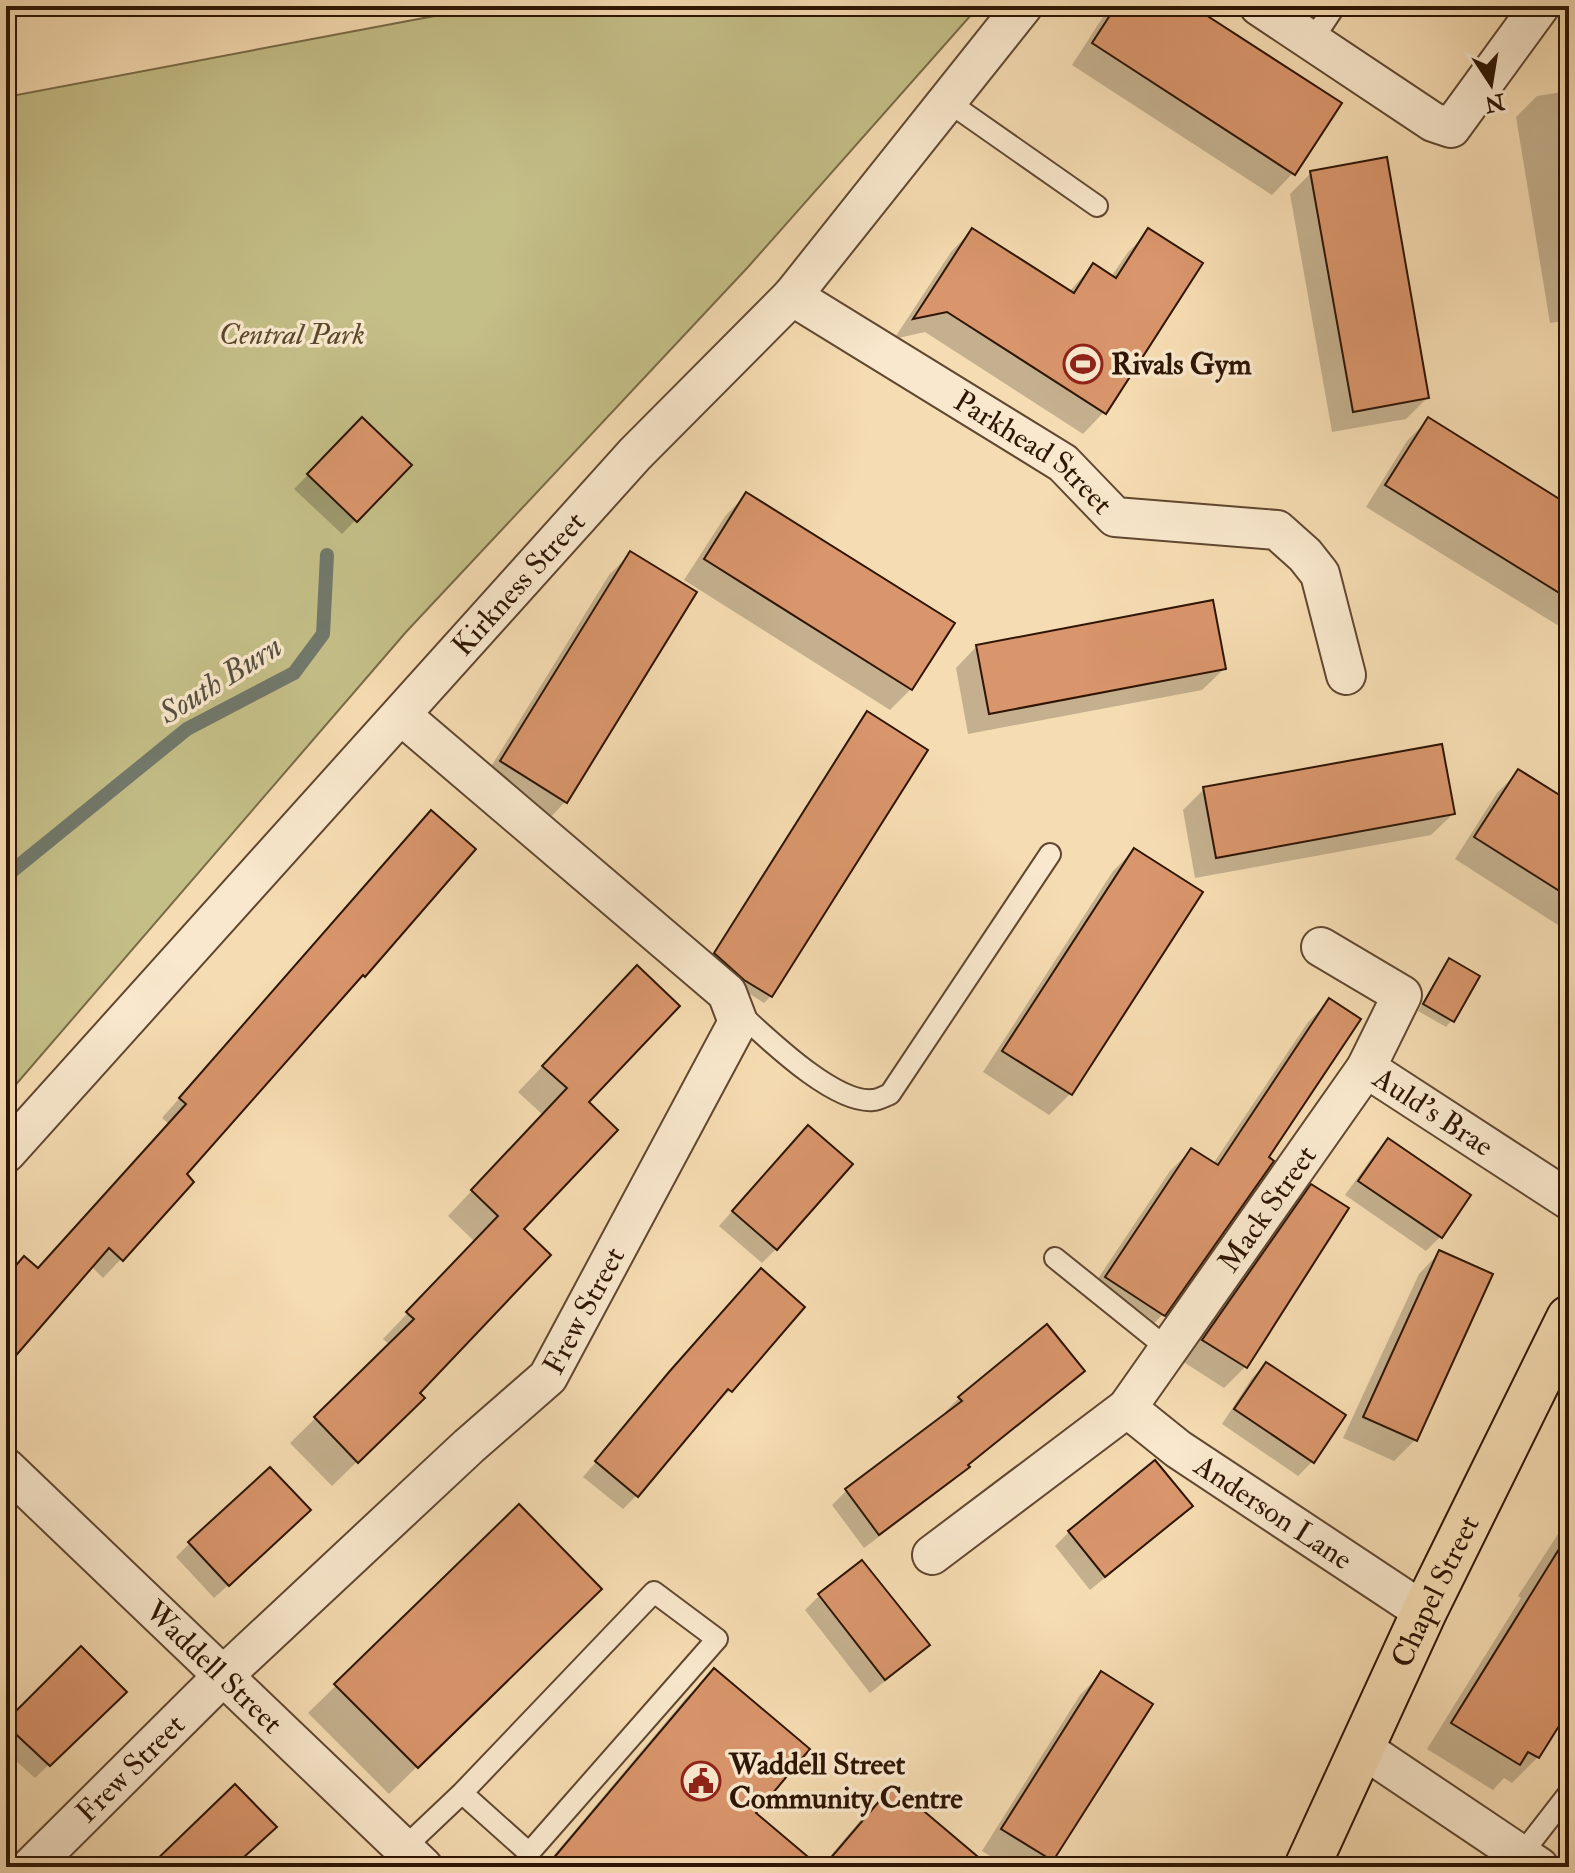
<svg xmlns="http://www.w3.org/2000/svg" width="1575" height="1873" font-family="'IM FELL Double Pica',serif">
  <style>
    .green { fill: #c4be87; stroke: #796a46; stroke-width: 2 }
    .shadow { fill: #0003 }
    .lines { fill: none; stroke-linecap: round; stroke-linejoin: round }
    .stream { stroke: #71796b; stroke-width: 14 }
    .building { fill: #d9956b; stroke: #2e1504; stroke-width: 2 }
    .lane-casing { stroke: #604730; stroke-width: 24 }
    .street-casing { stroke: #604730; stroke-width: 42 }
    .primary-casing { stroke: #2e1504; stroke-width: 48 }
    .lane { stroke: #f9e8cd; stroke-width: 20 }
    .street { stroke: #f9e8cd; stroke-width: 38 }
    .primary { stroke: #f6dcb2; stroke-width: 44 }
    .labels { text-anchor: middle; stroke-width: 7; stroke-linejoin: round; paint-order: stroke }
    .park-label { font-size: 30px; font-style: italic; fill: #5b482b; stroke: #f9e8cd }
    .poi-label { font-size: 30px; font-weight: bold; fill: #2e1504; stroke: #f9e8cd; text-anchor: start }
    .street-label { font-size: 30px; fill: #2e1504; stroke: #f9e8cd }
    .water-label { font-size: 32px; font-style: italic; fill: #554f40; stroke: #f9e8cd }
  </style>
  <rect width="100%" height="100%" fill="#f6dcb2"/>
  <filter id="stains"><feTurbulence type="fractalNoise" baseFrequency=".0025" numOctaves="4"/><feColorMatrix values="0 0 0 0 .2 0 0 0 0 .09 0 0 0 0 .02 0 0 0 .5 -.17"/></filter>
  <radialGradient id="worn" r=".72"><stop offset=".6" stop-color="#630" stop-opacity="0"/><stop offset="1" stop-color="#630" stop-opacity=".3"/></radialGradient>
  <polygon class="green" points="470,6 979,6 748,267 406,632 6,1096 6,97 466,10"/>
  <g class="shadow">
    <polygon points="1110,6 1188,6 1293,173 1272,195 1072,65"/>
    <polygon points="1569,91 1569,320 1550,323 1516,117 1537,96"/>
    <polygon points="1311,173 1427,398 1406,419 1332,432 1290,194"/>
    <polygon points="972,230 1069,292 1093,265 1111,277 1128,252 1149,231 1104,412 1083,434 925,332 894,339 951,252"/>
    <polygon points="362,420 409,465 342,534 294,489"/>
    <polygon points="1428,420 1569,508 1569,629 1567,631 1366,507 1407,441"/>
    <polygon points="747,494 911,689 890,710 684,580 726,515"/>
    <polygon points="630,554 566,801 545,823 481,783 609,575"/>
    <polygon points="977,646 1224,669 1202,690 968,734 956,668"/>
    <polygon points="867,713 771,996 764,1003 737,986 709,961 861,720"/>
    <polygon points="1518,772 1569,804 1569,932 1455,859 1497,793"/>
    <polygon points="1204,789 1453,814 1431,835 1195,878 1183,810"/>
    <polygon points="413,831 473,849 363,976 184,1175 121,1259 103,1278 91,1266 6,1364 37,1270 169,1124 162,1118"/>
    <polygon points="1134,850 1200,893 1070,1094 1049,1115 983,1072 1113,871"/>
    <polygon points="1450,960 1452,1020 1446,1027 1418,1011 1443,967"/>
    <polygon points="612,993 586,1102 521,1229 397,1423 332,1486 290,1443 390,1345 383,1339 475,1242 448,1216 543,1115 518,1092"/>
    <polygon points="1329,1001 1163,1314 1142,1336 1085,1298 1170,1171 1191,1150 1213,1164 1308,1022"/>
    <polygon points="1388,1140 1469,1196 1440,1237 1426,1251 1345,1195 1374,1155"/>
    <polygon points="794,1141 776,1249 762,1263 719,1226"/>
    <polygon points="1311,1187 1346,1209 1245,1367 1224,1388 1182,1361 1290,1208"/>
    <polygon points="1440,1252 1415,1440 1394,1461 1343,1438 1419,1274"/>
    <polygon points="747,1285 730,1390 716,1404 714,1402 637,1495 623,1509 583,1477"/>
    <polygon points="1047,1327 1083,1371 1068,1385 967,1466 953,1481 864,1548 832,1505 846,1491 947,1415 945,1412 959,1398"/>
    <polygon points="1266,1364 1312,1462 1298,1476 1222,1424 1252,1378"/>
    <polygon points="519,1506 572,1616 389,1794 308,1713"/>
    <polygon points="1190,1506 1176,1520 1090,1590 1055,1546 1069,1532"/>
    <polygon points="1569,1517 1569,1706 1538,1757 1512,1783 1504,1778 1493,1790 1427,1749 1521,1598 1518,1596"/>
    <polygon points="295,1524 214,1598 176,1557 190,1543"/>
    <polygon points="862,1562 927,1645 913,1659 870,1693 805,1610 819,1596"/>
    <polygon points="714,1671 753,1813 817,1867 544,1867 686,1698"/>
    <polygon points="1101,1674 1051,1860 1044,1867 1008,1867 982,1851 1080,1695"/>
    <polygon points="124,1692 35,1778 6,1752 6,1724"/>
    <polygon points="893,1787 979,1867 821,1867 865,1815"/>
  </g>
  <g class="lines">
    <polyline class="stream" points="6,876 187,729 294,673 323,634 327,555"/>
  </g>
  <g class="building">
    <polygon points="1116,6 1192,6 1342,103 1295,175 1092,43"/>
    <polygon points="1387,157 1429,398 1353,412 1310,171"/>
    <polygon points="972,228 1074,293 1093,263 1116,278 1148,228 1203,263 1106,414 947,312 913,319"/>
    <polygon points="362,417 412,465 357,522 307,474"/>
    <polygon points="1428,417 1569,505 1569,599 1385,485"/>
    <polygon points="746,492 955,623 912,690 704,559"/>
    <polygon points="630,551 697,592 567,803 500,761"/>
    <polygon points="1213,600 1226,669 989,714 976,645"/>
    <polygon points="867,711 928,750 772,997 744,980 714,953"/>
    <polygon points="1442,744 1455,814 1216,858 1203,787"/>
    <polygon points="1518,769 1569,801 1569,897 1474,837"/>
    <polygon points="431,810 476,849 365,977 363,975 187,1174 194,1182 123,1261 109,1248 6,1367 6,1277 24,1256 38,1268 186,1104 179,1098"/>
    <polygon points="1134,848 1203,892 1072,1095 1002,1051"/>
    <polygon points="1449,958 1480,976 1454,1022 1423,1004"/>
    <polygon points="637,965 680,1006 589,1102 618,1130 524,1229 551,1255 420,1393 425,1398 358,1463 314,1417 414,1319 406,1312 498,1216 471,1190 567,1088 542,1066"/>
    <polygon points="1329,998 1361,1019 1269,1157 1274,1161 1165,1316 1163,1315 1105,1277 1191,1148 1218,1165"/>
    <polygon points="808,1125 853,1164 777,1250 732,1211"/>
    <polygon points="1388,1138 1471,1195 1442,1238 1358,1181"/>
    <polygon points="1311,1184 1349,1208 1247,1368 1202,1340"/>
    <polygon points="1439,1250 1493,1274 1417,1441 1363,1417"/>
    <polygon points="761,1268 805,1307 732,1392 728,1389 638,1497 595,1461 669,1372"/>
    <polygon points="1047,1324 1085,1371 968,1465 970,1467 879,1535 845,1489 962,1401 958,1397"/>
    <polygon points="1266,1362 1346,1415 1314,1463 1234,1409"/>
    <polygon points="1155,1460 1193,1506 1105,1577 1068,1531"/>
    <polygon points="270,1467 311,1510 229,1586 188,1542"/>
    <polygon points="519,1504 602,1589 418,1768 334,1684"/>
    <polygon points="1569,1533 1569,1710 1539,1758 1528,1752 1520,1765 1451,1723"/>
    <polygon points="862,1560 930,1645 885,1680 818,1594"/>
    <polygon points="81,1646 127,1692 50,1766 6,1725 6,1721"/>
    <polygon points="714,1668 810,1749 756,1813 820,1867 546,1867"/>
    <polygon points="1101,1671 1153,1704 1053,1861 1001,1829"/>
    <polygon points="235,1784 277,1827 233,1867 149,1867"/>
    <polygon points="893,1785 990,1867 823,1867"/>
  </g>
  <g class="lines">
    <g class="lane-casing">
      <g id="lane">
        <polyline points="1311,42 1335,6"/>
        <polyline points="947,101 1097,206"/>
        <path d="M735 1009C764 1035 833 1104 873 1100 878 1100 885 1096 890 1094L1050 854"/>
        <polyline points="1055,1258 1168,1349"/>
        <polyline points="404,1848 462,1793 654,1592 717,1639 529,1853 462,1793"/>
        <polyline points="1521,1855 1569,1793"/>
      </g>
    </g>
    <g class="street-casing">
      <g id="street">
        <polyline points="1259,6 1433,122 1451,128 1540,6"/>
        <path id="s1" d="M792 296 1063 463 1115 517 1277 530 1305 555 1320 574 1346 675"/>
        <path id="s2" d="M1321 947 1402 995 1366 1068 1569 1200"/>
        <path id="s3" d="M6 1153 635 454 792 296 1023 6"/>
        <path id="s4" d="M1127 1408 1178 1449 1424 1612"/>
        <path id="s5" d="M6 1468 423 1867"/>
        <path id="s6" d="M932 1555 1127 1408 1366 1068"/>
        <polyline points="1362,1748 1539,1867"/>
        <path id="s7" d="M31 1867 224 1675 469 1446 548 1377 738 1022 727 993 401 715"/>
      </g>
    </g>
    <g class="primary-casing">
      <g id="primary">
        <path id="s8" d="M1307 1867 1424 1612 1569 1318"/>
      </g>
    </g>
    <use href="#lane" class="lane"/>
    <use href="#street" class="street"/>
    <use href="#primary" class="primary"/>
  </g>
  <defs>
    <g id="stadium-ring" transform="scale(2)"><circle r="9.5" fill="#f9e8cd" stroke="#8f2418" stroke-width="1.5"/><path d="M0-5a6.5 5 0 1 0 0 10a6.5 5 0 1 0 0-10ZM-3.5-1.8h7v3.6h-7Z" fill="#8f2418"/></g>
    <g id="civic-ring" transform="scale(2)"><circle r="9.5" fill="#f9e8cd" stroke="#8f2418" stroke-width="1.5"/><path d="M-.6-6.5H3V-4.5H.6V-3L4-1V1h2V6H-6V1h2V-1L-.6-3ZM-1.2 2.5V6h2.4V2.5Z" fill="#8f2418"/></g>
  </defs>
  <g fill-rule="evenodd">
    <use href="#stadium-ring" x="1083" y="364"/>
    <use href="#civic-ring" x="701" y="1781"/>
  </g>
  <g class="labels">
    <g class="park-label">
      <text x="292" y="344">Central Park</text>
    </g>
    <g class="poi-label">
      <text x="1111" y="374">Rivals Gym</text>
      <text x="729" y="1774">Waddell Street<tspan x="729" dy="34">Community Centre</tspan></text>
    </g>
    <g class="street-label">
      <text dy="10" stroke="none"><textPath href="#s1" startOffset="288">Parkhead Street</textPath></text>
      <text dy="10" stroke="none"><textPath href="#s3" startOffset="766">Kirkness Street</textPath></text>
      <text dy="10" stroke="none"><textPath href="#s2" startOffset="256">Auld's Brae</textPath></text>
      <text dy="10" stroke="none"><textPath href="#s6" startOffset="488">Mack Street</textPath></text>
      <text dy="10" stroke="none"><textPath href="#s7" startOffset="788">Frew Street</textPath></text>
      <text dy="10" stroke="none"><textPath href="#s4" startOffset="180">Anderson Lane</textPath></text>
      <text dy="10" stroke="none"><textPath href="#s8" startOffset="304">Chapel Street</textPath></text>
      <text dy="10" stroke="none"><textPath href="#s5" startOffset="288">Waddell Street</textPath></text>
      <text dy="10" stroke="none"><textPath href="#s7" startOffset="140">Frew Street</textPath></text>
    </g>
    <g class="water-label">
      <text transform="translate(220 679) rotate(-32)" y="11">South Burn</text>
    </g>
  </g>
  <rect width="1575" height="1873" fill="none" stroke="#f6dcb2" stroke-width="32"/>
  <rect x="8" y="8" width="1559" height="1857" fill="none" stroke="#2e1504" stroke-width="4"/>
  <rect x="16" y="16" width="1543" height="1841" fill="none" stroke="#2e1504" stroke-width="2"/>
  <g transform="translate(1491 84) rotate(168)" stroke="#f9e8cd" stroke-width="6" paint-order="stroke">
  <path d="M0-6L14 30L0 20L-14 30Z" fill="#2e1504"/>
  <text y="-12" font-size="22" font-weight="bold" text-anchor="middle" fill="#2e1504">N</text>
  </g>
  <rect width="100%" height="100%" filter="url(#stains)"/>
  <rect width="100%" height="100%" fill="url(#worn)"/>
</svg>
